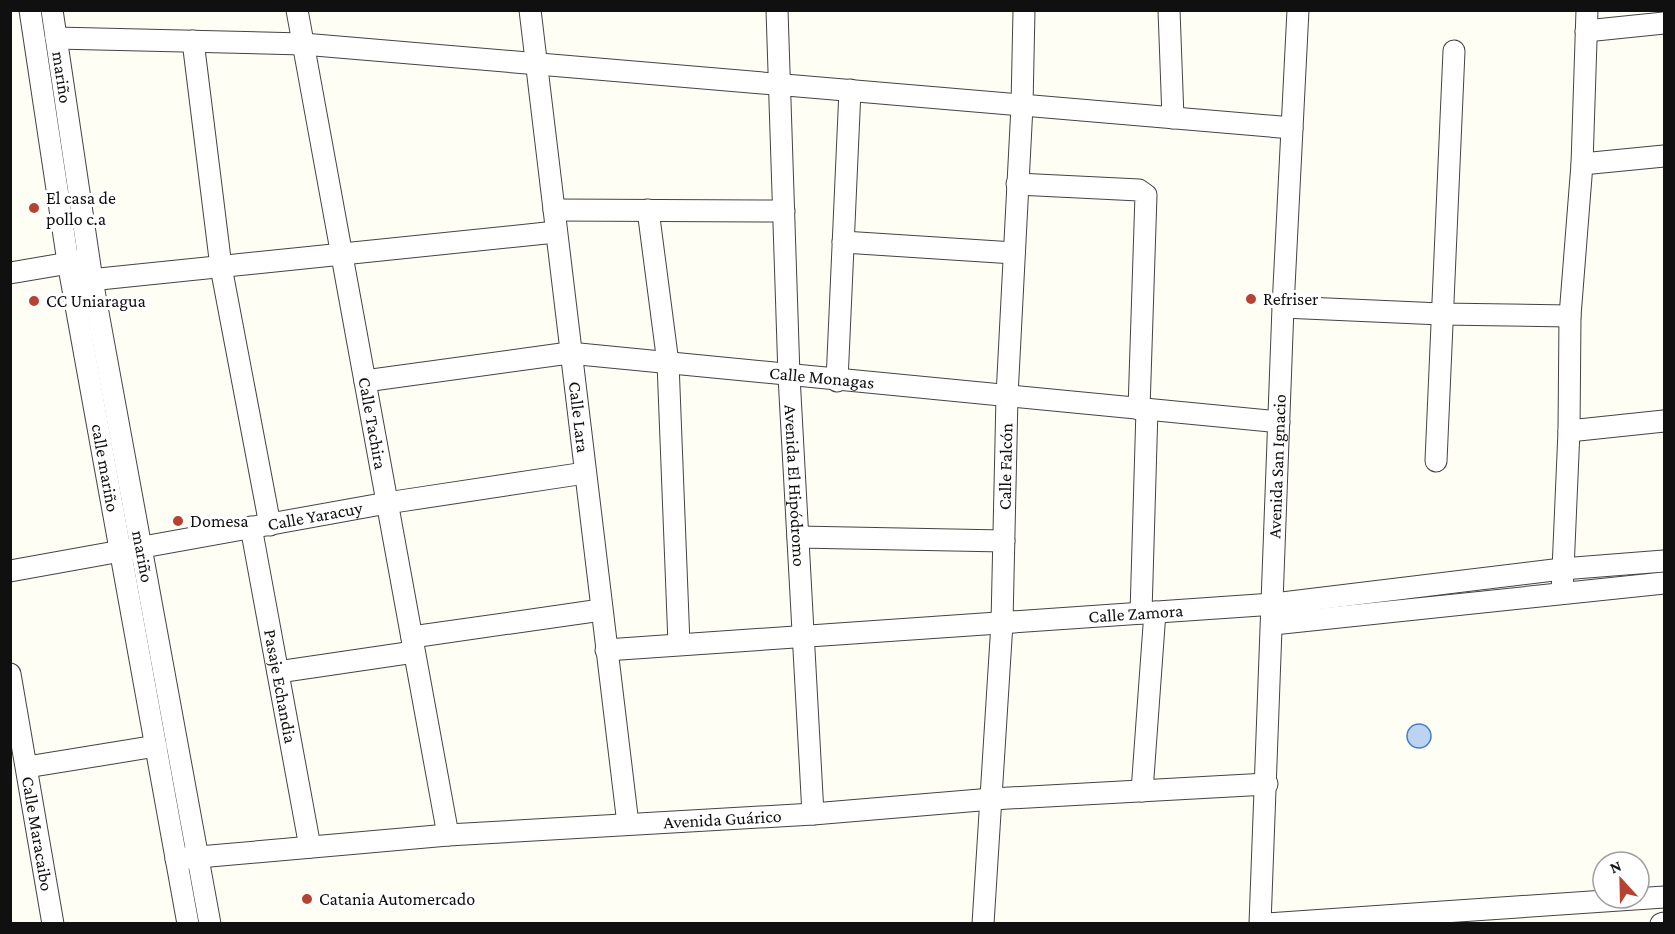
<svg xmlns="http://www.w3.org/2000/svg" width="1675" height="934" font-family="'Crimson Pro',serif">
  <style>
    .water { fill: #bcd4f2; stroke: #487cc3; stroke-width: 1.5 }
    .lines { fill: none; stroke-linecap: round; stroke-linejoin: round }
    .minor-casing { stroke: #434343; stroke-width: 23 }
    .minor { stroke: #fff; stroke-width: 21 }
    .poi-dot { fill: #b64332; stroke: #fff; stroke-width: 2 }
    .labels { text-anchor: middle; stroke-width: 6; stroke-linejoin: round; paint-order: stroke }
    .street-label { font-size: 18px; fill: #101010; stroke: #fff }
    .poi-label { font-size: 18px; fill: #101010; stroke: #fff; text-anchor: start }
  </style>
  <rect width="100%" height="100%" fill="#fefef4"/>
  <circle class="water" cx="1419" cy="736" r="12"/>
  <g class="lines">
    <g class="minor-casing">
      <g id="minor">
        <path id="s1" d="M30 10 68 262 188 924"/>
        <path id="s2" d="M52 10 92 280 210 924"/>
        <path id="s3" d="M297 10 448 835"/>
        <path id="s4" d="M530 10 628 824"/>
        <path id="s5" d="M777 10 789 376 813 814"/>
        <polyline points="1169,10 1173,118"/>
        <polyline points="1586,31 1664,23"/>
        <polyline points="56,38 303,44 1292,128"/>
        <polyline points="193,41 221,267 270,525"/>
        <polyline points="1582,164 1664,156"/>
        <polyline points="1017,184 1139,190 1146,195 1139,409"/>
        <polyline points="554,210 784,211"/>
        <polyline points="648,210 668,363 679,644"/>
        <polyline points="843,242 1014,253"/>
        <polyline points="10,273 81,261"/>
        <polyline points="80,281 556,232"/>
        <polyline points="1283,307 1441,314 1570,316"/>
        <path id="s6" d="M365 381 569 353 1279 422"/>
        <polyline points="837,381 850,90"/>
        <polyline points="1569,431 1664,421"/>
        <polyline points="1436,461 1454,51"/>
        <path id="s7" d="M251 527 310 847"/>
        <polyline points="798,537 1004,541"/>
        <path id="s8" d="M10 571 387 503 585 473"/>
        <polyline points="1562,593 1569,431 1570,316 1582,164 1587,10"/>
        <polyline points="1141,613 1147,409"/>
        <polyline points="1273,624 1664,583"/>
        <polyline points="412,637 601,610"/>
        <path id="s9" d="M606 650 1274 604 1562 569 1664 561"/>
        <polyline points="278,672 414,652"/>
        <path id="s10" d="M10 674 53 924"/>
        <polyline points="27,767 156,746"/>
        <polyline points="1142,791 1155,612"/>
        <path id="s11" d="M176 859 448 835 813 814 992 799 1267 784"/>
        <path id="s12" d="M983 924 1002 623 1007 396 1022 106 1024 10"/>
        <path id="s13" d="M1260 924 1283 307 1298 10"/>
        <polyline points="1266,924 1664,897"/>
        <polyline points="1661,924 1664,923"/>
      </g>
    </g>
    <use href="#minor" class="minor"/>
  </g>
  <g class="poi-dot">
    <circle cx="34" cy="208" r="6"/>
    <circle cx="1251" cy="299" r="6"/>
    <circle cx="34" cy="301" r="6"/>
    <circle cx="178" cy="521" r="6"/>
    <circle cx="307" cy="899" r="6"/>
  </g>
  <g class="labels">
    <g class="street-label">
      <text dy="6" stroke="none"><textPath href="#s2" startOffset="68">mariño</textPath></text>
      <text dy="6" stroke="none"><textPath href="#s6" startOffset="460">Calle Monagas</textPath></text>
      <text dy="6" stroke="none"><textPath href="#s4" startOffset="410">Calle Lara</textPath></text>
      <text dy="6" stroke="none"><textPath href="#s3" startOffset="420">Calle Tachira</textPath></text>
      <text dy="6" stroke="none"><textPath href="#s12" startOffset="458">Calle Falcón</textPath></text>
      <text dy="6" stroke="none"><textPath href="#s13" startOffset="458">Avenida San Ignacio</textPath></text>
      <text dy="6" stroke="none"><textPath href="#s1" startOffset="464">calle mariño</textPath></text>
      <text dy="6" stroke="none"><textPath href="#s5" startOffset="476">Avenida El Hipódromo</textPath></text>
      <text dy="6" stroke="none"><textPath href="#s8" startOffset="310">Calle Yaracuy</textPath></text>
      <text dy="6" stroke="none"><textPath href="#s2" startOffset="554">mariño</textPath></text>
      <text dy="6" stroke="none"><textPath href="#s9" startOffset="531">Calle Zamora</textPath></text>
      <text dy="6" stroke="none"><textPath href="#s7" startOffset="162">Pasaje Echandia</textPath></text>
      <text dy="6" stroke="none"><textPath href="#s11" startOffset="548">Avenida Guárico</textPath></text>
      <text dy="6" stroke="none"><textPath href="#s10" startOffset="162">Calle Maracaibo</textPath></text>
    </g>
    <g class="poi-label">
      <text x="46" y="204">El casa de<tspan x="46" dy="21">pollo c.a</tspan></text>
      <text x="1263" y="305">Refriser</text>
      <text x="46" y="307">CC Uniaragua</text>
      <text x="190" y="527">Domesa</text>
      <text x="319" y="905">Catania Automercado</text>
    </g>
  </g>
  <rect width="1675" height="934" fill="none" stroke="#101010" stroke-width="24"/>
  <g transform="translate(1621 880) rotate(338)"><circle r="28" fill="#ffffff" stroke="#9f9f9f" stroke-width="1.5"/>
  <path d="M0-4.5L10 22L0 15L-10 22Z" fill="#b64332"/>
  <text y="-9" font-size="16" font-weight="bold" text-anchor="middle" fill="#101010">N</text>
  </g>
</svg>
